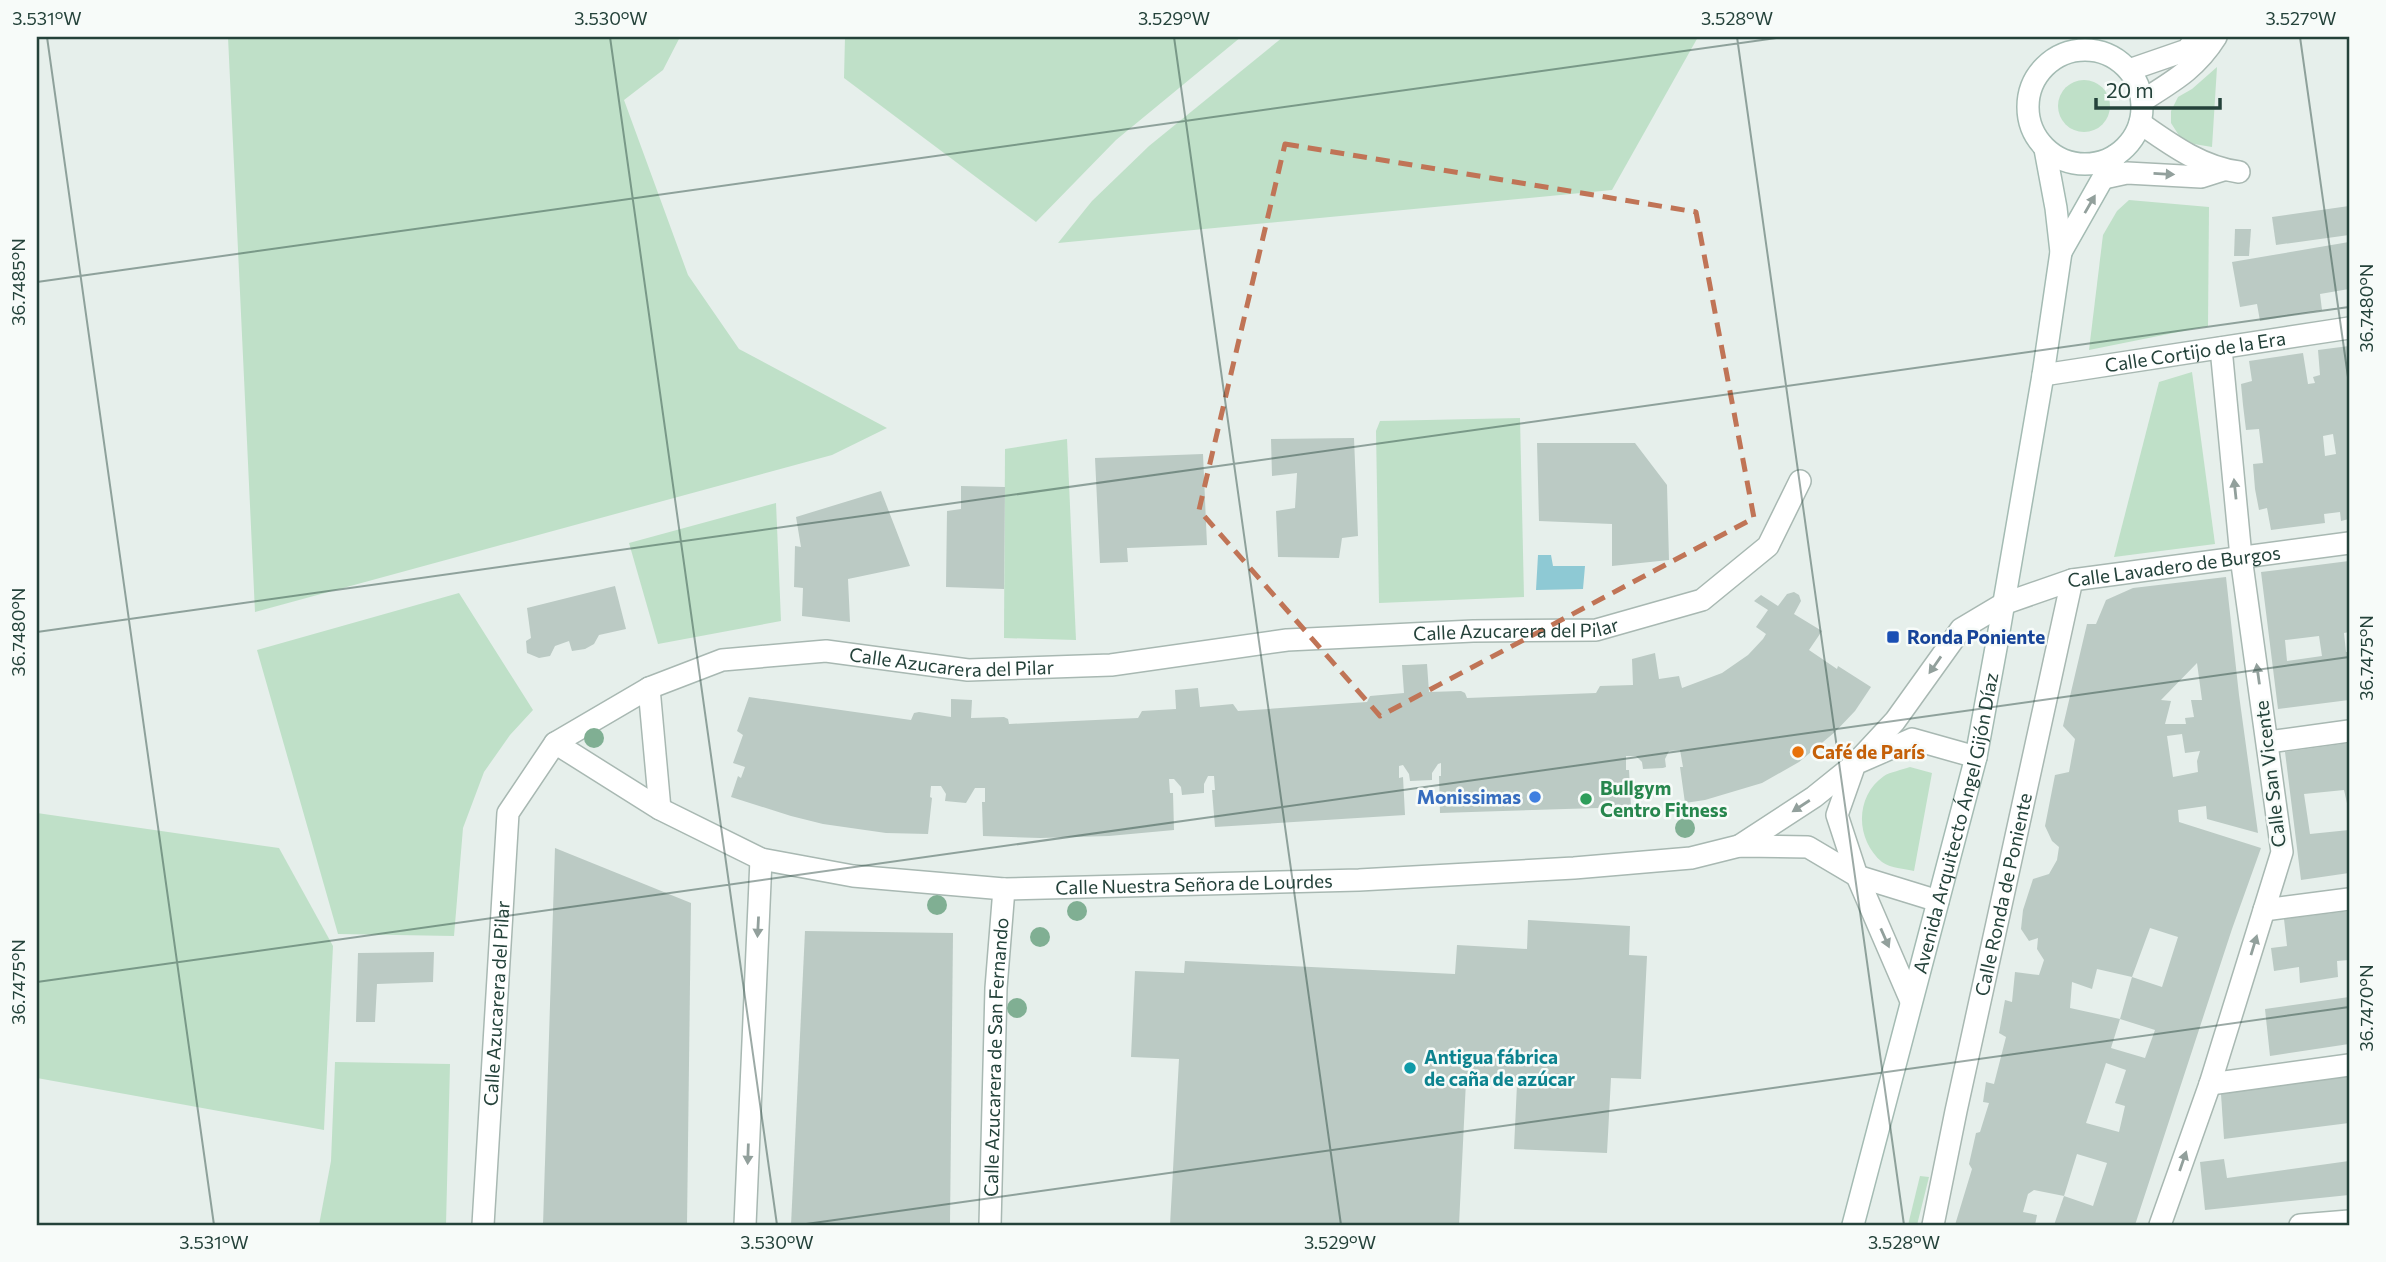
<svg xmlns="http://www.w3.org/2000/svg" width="2386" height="1262" font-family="Commissioner,sans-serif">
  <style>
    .green { fill: #bfe0c8 }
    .water { fill: #8ec9d4 }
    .building { fill: #bbcac4; fill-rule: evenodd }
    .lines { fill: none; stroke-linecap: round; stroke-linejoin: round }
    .street-casing { stroke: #a8b8b2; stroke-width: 24 }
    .secondary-casing { stroke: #a4bbb3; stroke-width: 24 }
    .street { stroke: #fff; stroke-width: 21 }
    .secondary { stroke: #fff; stroke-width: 21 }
    .tree { fill: #80af93 }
    .oneway { fill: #92a09c }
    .marked { fill: none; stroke: #c07456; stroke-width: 5; stroke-dasharray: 14 9; stroke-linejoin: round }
    .ticks { fill: none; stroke: #24423a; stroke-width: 2; stroke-opacity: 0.45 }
    .transit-dot { fill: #1a4fb4; stroke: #f7fbf9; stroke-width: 2.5 }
    .food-dot { fill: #e8710a; stroke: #f7fbf9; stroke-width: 2.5 }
    .shop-dot { fill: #3f7fe0; stroke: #f7fbf9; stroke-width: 2.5 }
    .leisure-dot { fill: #2e9e5b; stroke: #f7fbf9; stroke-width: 2.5 }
    .culture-dot { fill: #0f9aa8; stroke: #f7fbf9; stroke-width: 2.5 }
    .labels { text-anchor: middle; stroke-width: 5; stroke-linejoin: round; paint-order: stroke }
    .street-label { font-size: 19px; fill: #24423a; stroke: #f7fbf9 }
    .transit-label { font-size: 19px; font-weight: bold; fill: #164399; stroke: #f7fbf9; text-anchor: start }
    .food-label { font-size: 19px; font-weight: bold; fill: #c56008; stroke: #f7fbf9; text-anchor: start }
    .leisure-label { font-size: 19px; font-weight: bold; fill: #27864d; stroke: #f7fbf9; text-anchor: start }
    .shop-label { font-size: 19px; font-weight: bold; fill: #366cbe; stroke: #f7fbf9; text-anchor: end }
    .culture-label { font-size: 19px; font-weight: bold; fill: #0d838f; stroke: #f7fbf9; text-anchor: start }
    .neatline { fill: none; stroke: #24423a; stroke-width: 2.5 }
    .ticks-label { font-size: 18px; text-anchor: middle; fill: #24423a }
  </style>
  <rect width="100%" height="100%" fill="#e6efeb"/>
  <g class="green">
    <polygon points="228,37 680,37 663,70 624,100 688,275 739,349 887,428 832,455 255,612"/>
    <polygon points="845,37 1241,37 1116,140 1036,222 844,78"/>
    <polygon points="1283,37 1698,37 1612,190 1058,243 1092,201 1149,146"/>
    <polygon points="2217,67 2212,147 2194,144 2180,137 2171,123 2171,111 2178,97 2192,89"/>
    <circle cx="2084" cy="106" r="26"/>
    <polygon points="2129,200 2209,207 2208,326 2089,350 2103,235 2117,211"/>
    <polygon points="2192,372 2215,544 2114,557 2159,382"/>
    <polygon points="1520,418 1524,597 1379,603 1376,431 1380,421"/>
    <polygon points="1067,439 1076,640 1004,638 1005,449"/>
    <polygon points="776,503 781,621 658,644 629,543"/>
    <polygon points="459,593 533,710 510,735 484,772 463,828 454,936 338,934 257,650"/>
    <path d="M1910 767 1932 773 1914 871C1905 869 1890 868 1882 862 1856 840 1854 797 1884 776 1890 772 1902 770 1910 767Z"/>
    <polygon points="37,813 279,848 333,946 324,1130 37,1078"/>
    <polygon points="335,1062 450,1064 446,1225 319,1225 331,1161"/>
    <polygon points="1920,1176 1929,1177 1917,1225 1908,1225"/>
  </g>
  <polygon class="water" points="1538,555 1551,555 1553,566 1585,566 1583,589 1536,590"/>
  <g class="building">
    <polygon points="2349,206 2349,235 2276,245 2272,217"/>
    <polygon points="2235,229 2251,229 2249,256 2234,256"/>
    <polygon points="2349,242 2349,289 2320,294 2322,310 2260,321 2257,304 2240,307 2232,262"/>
    <path d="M2349 346V519L2341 521 2340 512 2324 514 2325 523 2271 530 2267 508 2259 510 2255 489 2253 464 2263 463 2259 429 2246 430 2243 405 2241 384 2252 381 2249 361 2303 353 2308 384 2315 383 2313 377 2320 375 2318 350ZM2333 434 2336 454 2325 456 2323 436Z"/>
    <polygon points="1354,438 1358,536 1342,538 1339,558 1278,557 1276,511 1295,508 1297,473 1272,476 1271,439"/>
    <polygon points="1537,443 1635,443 1667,485 1669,560 1612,566 1612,524 1539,521"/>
    <polygon points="1203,454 1207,545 1127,548 1128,562 1100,563 1095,458"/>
    <polygon points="961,486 1005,487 1004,589 946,587 947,511 961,509"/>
    <polygon points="881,491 910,566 848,579 850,622 802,616 803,588 794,587 795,546 801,547 796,517"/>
    <path d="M2349 561V632L2344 633 2346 652H2349V700L2278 709 2261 572ZM2319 636 2322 656 2287 661 2285 640Z"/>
    <path d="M2226 577 2239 695 2258 833 2207 819 2206 806 2178 810 2179 822 2261 848 2232 929 2135 1225H2054L2064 1196 2093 1206 2107 1163 2077 1154 2064 1196 2034 1190 2028 1194 2023 1212 2037 1215 2035 1225H1955L1972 1169 1969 1164 1976 1133 1980 1132 1989 1103 1983 1102 1986 1082 1994 1084 2006 1037 1999 1033 2005 1000 2012 1002 2015 972 2039 975 2044 960 2037 949 2038 938 2029 941 2021 929 2023 910 2033 879 2049 874 2057 860 2059 847 2052 841 2045 826 2055 775 2069 772 2075 739 2063 726 2087 624H2096L2106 600 2133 588ZM2197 663 2202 700H2191L2194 717 2185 718 2186 724H2165L2171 701 2161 700ZM2182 734 2185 753 2200 751 2197 761 2198 772 2173 777 2167 736ZM2150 928 2178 937 2162 987 2132 977 2120 1019 2070 1008 2072 982 2092 989 2097 969 2132 977ZM2120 1019 2155 1030 2145 1058 2111 1048ZM2106 1063 2126 1070 2115 1103 2125 1106 2119 1132 2086 1123Z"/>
    <polygon points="615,586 626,629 599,635 594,644 585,649 572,651 569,641 555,646 550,656 539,658 527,653 526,641 531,638 527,608"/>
    <polygon points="1794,592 1799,595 1801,601 1794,614 1822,631 1809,650 1837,669 1838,666 1871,687 1855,711 1835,732 1799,762 1762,783 1705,800 1685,803 1680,767 1683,767 1680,750 1669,751 1665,759 1666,767 1663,768 1643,769 1642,762 1636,756 1626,756 1626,770 1629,770 1631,807 1440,813 1439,776 1441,776 1441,763 1438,764 1432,773 1432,780 1410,781 1409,774 1403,765 1399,766 1399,778 1403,777 1405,815 1215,827 1212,790 1215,790 1214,776 1208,776 1204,784 1204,793 1182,795 1181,787 1174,779 1169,779 1170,793 1173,793 1174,830 1109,836 1040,838 983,836 982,802 985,802 985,788 975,788 966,803 945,801 946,794 941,786 931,786 930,797 932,798 928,834 886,833 823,824 791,816 731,797 738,776 741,778 745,767 733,763 743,735 737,731 749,697 911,720 914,713 919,712 951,717 951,699 972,700 971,718 1004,717 1008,719 1009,724 1138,718 1142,711 1176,709 1175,690 1198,688 1200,707 1233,704 1238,711 1367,702 1370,696 1404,693 1402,665 1407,665 1427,664 1429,692 1461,691 1465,693 1467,698 1596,693 1600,686 1633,685 1632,659 1655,653 1659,679 1679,676 1682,688 1722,673 1748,655 1763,639 1766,634 1756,627 1768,610 1754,601 1761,595 1778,606 1787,594"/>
    <polygon points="2349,743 2349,812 2344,790 2304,794 2310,834 2349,830 2349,873 2301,880 2285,752"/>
    <polygon points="555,848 691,903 687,1225 543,1225"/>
    <polygon points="2349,911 2349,960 2337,961 2338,977 2300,983 2299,967 2274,971 2271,948 2287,946 2284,919"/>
    <polygon points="1528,920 1630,926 1629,955 1647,956 1641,1079 1611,1078 1607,1153 1514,1149 1517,1084 1466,1081 1459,1225 1170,1225 1179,1059 1131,1057 1135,971 1184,973 1185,961 1455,974 1457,945 1527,949"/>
    <polygon points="805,931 953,933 950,1225 791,1225"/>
    <polygon points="434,952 433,982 377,984 375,1022 356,1022 358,953"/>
    <polygon points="2349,997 2349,1044 2270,1056 2265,1009"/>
    <polygon points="2349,1076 2349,1123 2224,1139 2221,1094"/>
    <polygon points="2224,1159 2227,1178 2349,1161 2349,1195 2205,1210 2200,1162"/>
  </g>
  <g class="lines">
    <g class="street-casing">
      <g id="street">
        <polyline points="2129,70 2187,50 2197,37"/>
        <path d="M2142 101C2172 82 2196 69 2216 37"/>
        <path d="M2140 123C2170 144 2201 167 2239 172"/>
        <polyline points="2104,178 2127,173 2201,177 2223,170"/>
        <path id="s1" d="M2043 375 2349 328"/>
        <polyline points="649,688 660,809"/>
        <polyline points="2268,742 2349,731"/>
        <path id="s2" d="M555 743 660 809 761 859 853 876 1004 889 1359 880 1574 868 1691 858 1739 846 1808 847 1857 876 1938 901"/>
        <path id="s3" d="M1739 846 1814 797 1855 764 1895 721 1961 629 2003 604 2072 580 2349 543"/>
        <polyline points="2264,910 2349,899"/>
        <polyline points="1911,1001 1857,876 1837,815 1855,764 1912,739 1976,757"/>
        <polyline points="2210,1084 2349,1065"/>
        <path id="s4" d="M483 1225 508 813 555 743 649 688 722 660 826 651 968 670 1111 665 1287 640 1473 631 1596 630 1702 600 1768 546 1800 481"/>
        <polyline points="745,1225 761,859"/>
        <path id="s5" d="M990 1225 996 988 1004 889"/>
        <path id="s6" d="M1933 1225 1956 1111 2072 580"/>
        <polyline points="2160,1225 2210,1084 2282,852 2241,557 2221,348"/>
        <polyline points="2300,1225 2349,1221"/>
      </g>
    </g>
    <g class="secondary-casing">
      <g id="secondary">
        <circle cx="2085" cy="107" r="57"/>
        <polyline points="2061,252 2116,155"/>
        <path id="s7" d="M1853 1225 1976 757 1998 637 2043 375 2061 252 2056 208 2045 149"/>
      </g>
    </g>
    <use href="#street" class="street"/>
    <use href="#secondary" class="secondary"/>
  </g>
  <g class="tree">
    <circle cx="594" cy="738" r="10"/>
    <circle cx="1685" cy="828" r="10"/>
    <circle cx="937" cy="905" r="10"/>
    <circle cx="1077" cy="911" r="10"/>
    <circle cx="1040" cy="937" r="10"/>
    <circle cx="1017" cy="1008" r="10"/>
  </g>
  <defs><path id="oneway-solid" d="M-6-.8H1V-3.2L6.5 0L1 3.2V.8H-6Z" transform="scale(1.75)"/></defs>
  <g class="oneway">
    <use href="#oneway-solid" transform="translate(2164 174) rotate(3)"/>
    <use href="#oneway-solid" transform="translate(2090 204) rotate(-60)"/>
    <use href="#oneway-solid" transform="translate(2235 489) rotate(-96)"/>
    <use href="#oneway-solid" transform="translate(1935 665) rotate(125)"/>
    <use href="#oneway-solid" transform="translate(2258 674) rotate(-98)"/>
    <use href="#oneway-solid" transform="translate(1801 806) rotate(147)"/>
    <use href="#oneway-solid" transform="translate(758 927) rotate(93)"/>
    <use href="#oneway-solid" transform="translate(1885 938) rotate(66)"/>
    <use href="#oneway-solid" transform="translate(2254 945) rotate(-73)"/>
    <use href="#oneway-solid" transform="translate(748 1154) rotate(92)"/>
    <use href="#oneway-solid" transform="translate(2183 1161) rotate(-71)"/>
  </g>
  <path class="marked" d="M1285 144 1696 212 1754 518 1380 716 1199 510Z"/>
  <path class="ticks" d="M47 37 214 1225M610 37 777 1225M1174 37 1341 1225M1737 37 1904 1225M2300 37 2349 384M37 282 1784 37M37 632 2349 307M37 982 2349 657M799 1225 2349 1007"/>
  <rect class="transit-dot" x="1886" y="630" width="14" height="14" rx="3.5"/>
  <circle class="food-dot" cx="1798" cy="752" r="7"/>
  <circle class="shop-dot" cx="1535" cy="797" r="7"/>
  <circle class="leisure-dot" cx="1586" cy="799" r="7"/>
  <circle class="culture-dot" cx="1410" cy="1068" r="7"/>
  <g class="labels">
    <g class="street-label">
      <text dy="7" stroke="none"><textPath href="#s1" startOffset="154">Calle Cortijo de la Era</textPath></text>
      <text dy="7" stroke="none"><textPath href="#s3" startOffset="539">Calle Lavadero de Burgos</textPath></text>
      <text dy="7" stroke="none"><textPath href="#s4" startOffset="1482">Calle Azucarera del Pilar</textPath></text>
      <text dy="7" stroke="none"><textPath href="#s4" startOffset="915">Calle Azucarera del Pilar</textPath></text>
      <text transform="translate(2270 774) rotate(-97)" y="7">Calle San Vicente</text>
      <text dy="7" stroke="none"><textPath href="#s7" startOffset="415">Avenida Arquitecto Ángel Gijón Díaz</textPath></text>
      <text dy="7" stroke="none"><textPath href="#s2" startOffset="672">Calle Nuestra Señora de Lourdes</textPath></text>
      <text dy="7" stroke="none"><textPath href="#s6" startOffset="338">Calle Ronda de Poniente</textPath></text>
      <text dy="7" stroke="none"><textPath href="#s4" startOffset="222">Calle Azucarera del Pilar</textPath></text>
      <text dy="7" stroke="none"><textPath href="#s5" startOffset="168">Calle Azucarera de San Fernando</textPath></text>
    </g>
    <g class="transit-label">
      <text x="1907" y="644">Ronda Poniente</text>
    </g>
    <g class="food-label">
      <text x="1812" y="759">Café de París</text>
    </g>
    <g class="leisure-label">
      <text x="1600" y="795">Bullgym<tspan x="1600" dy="22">Centro Fitness</tspan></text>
    </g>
    <g class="shop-label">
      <text x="1521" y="804">Monissimas</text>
    </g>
    <g class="culture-label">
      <text x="1424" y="1064">Antigua fábrica<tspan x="1424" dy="22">de caña de azúcar</tspan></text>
    </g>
  </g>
  <rect width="2386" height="1262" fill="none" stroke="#f7fbf9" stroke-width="77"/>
  <path d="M2096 98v10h124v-10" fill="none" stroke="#24423a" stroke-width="3.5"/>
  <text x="2106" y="98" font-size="21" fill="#24423a" stroke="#f7fbf9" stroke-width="5" paint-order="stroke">20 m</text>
  <rect x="38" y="38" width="2310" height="1186" class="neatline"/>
  <g class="ticks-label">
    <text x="47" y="25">3.531°W</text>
    <text x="611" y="25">3.530°W</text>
    <text x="1174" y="25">3.529°W</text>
    <text x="1737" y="25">3.528°W</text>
    <text x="2301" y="25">3.527°W</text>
    <text transform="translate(19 282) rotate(-90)" y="6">36.7485°N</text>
    <text transform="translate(2367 308) rotate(-90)" y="6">36.7480°N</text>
    <text transform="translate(19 632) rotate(-90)" y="6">36.7480°N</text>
    <text transform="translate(2367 658) rotate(-90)" y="6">36.7475°N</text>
    <text transform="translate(19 982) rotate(-90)" y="6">36.7475°N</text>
    <text transform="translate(2367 1008) rotate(-90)" y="6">36.7470°N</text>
    <text x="214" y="1249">3.531°W</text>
    <text x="777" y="1249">3.530°W</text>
    <text x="1340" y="1249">3.529°W</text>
    <text x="1904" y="1249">3.528°W</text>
  </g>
</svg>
